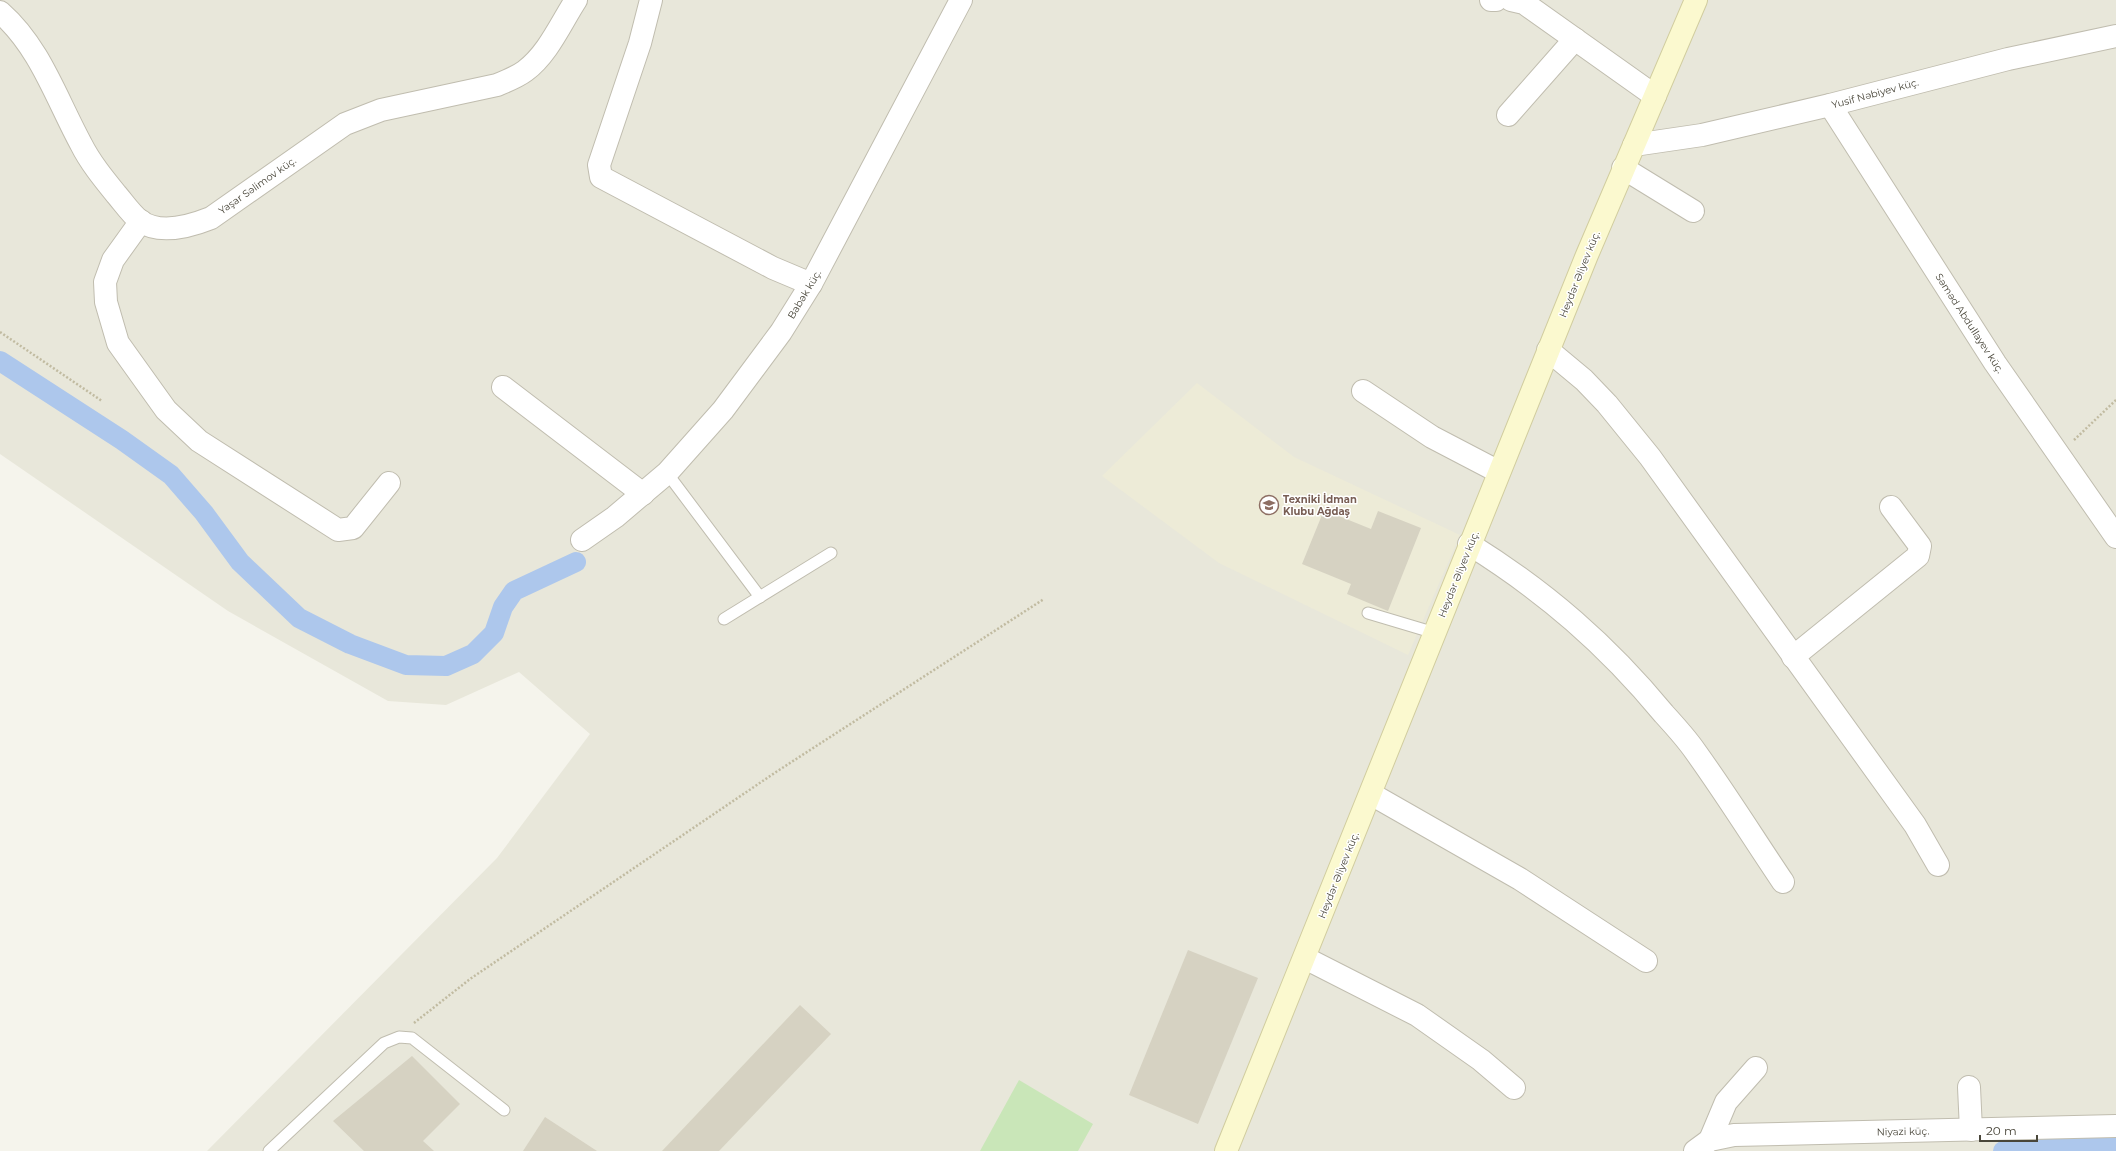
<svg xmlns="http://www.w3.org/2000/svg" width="2116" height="1151" font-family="Montserrat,sans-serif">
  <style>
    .residential { fill: #e8e7da }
    .education { fill: #edebd7 }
    .green { fill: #c9e6b8 }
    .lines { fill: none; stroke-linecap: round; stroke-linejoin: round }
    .canal { stroke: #adc7ec; stroke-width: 20 }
    .building { fill: #d6d2c2 }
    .lane-casing { stroke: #c0bdaf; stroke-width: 13 }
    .street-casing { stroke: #c0bdaf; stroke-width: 24 }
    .secondary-casing { stroke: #d1cd9f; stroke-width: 24 }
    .path { stroke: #c1bba1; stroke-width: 2.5; stroke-dasharray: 2 2; stroke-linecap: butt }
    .lane { stroke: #fff; stroke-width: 11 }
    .street { stroke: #fff; stroke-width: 22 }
    .secondary { stroke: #fbf9cf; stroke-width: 22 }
    .labels { text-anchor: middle; stroke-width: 3; stroke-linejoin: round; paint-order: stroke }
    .street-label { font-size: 10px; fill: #49463a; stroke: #fff }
    .education-label { font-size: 10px; font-weight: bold; fill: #785e54; stroke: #fff; text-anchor: start }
  </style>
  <rect width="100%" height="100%" fill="#f5f4ec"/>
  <polygon class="residential" points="0,0 2116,0 2116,1151 207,1151 497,858 590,734 519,672 446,705 388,701 228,611 0,454"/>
  <polygon class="education" points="1197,383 1294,457 1460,535 1408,655 1219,563 1102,476"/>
  <polygon class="green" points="1019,1080 1093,1124 1078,1151 980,1151"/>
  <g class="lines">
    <g class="canal">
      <polyline points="0,361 122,440 171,475 204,513 240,562 299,618 350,644 406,665 446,666 473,654 494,633 503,607 514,591 576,562"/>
      <polyline points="2003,1151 2116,1146"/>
    </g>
  </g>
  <g class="building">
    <polygon points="1324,510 1371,529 1378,511 1421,528 1388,611 1347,594 1351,584 1302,564"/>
    <polygon points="1188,950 1258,978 1198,1124 1129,1095"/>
    <polygon points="800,1005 831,1034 719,1151 662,1151"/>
    <polygon points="412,1056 460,1104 423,1141 434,1151 364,1151 333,1121"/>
    <polygon points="545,1117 597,1151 523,1151"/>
  </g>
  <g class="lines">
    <g class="lane-casing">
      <g id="lane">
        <polyline points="667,473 760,597"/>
        <polyline points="1368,613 1435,633"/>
        <polyline points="724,619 831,553"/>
        <polyline points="269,1151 384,1043 399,1037 412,1038 504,1110"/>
      </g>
    </g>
    <g class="street-casing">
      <g id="street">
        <polyline points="651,0 640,43 599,165 601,177 773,268 811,284"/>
        <polyline points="1491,0 1496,0"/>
        <polyline points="1511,0 1524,3 1655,96"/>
        <path d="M0 12C40 47 56 98 81 144 90 162 103 178 116 194 123 202 131 214 140 221 160 235 191 226 211 218L345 124 381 110 497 85C507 81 517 77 525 71 548 54 561 23 576 0"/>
        <polyline points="1830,105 1995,363 2116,537"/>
        <polyline points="1508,115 1575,39"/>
        <polyline points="1634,145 1702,135 1830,105 2008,59 2116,36"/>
        <polyline points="1623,168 1693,211"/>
        <polyline points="141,221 113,260 105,282 106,302 118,343 166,410 199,441 338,530 353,528 389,483"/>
        <polyline points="1548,350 1584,380 1607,404 1650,457 1915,825 1938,865"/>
        <polyline points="503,387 643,494"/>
        <polyline points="1363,391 1432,437 1499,472"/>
        <polyline points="582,540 615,517 667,473 723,410 781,332 811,284 961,0"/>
        <path d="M1469 544C1546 592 1607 645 1664 714 1675 726 1686 738 1695 751 1726 794 1754 839 1783 882"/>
        <polyline points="1793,657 1918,556 1920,546 1891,507"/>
        <polyline points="1371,794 1520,879 1646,961"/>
        <polyline points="1305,958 1417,1015 1481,1060 1514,1088"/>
        <polyline points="1969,1087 1971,1130"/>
        <polyline points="1710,1140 1726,1102 1756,1068"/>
        <polyline points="1695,1151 1710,1140 1734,1135 2116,1126"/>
      </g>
    </g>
    <g class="secondary-casing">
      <polyline id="secondary" points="1226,1151 1587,255 1696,0"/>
    </g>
    <g class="path">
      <polyline points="0,332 102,401"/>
      <polyline points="2074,440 2116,400"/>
      <polyline points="414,1023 470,979 776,772 1044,599"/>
    </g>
    <use href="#lane" class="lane"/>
    <use href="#street" class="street"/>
    <use href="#secondary" class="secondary"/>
  </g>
  <defs>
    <g id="university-ring" transform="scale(1)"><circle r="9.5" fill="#fff" stroke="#8d6e63" stroke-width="1.5"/><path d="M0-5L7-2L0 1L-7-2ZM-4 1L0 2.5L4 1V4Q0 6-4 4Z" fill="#8d6e63"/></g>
  </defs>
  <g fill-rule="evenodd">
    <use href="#university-ring" x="1269" y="505"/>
  </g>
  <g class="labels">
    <g class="street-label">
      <text transform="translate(1875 93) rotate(-15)" y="4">Yusif Nəbiyev küç.</text>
      <text transform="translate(257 185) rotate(-35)" y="4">Yaşar Səlimov küç.</text>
      <text transform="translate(1579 274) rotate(-68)" y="4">Heydər Əliyev küç.</text>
      <text transform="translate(804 294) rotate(-59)" y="4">Babək küç.</text>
      <text transform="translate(1970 323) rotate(57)" y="4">Səməd Abdullayev küç.</text>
      <text transform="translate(1458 574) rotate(-68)" y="4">Heydər Əliyev küç.</text>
      <text transform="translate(1338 875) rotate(-68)" y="4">Heydər Əliyev küç.</text>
      <text transform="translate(1903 1131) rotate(-1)" y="4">Niyazi küç.</text>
    </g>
    <g class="education-label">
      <text x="1283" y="503">Texniki İdman<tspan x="1283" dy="12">Klubu Ağdaş</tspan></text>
    </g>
  </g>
  <path d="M1980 1135v6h57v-6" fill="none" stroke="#49463a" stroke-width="2"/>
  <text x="1986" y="1135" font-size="12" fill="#49463a" stroke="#ffffff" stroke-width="3" paint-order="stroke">20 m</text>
</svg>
